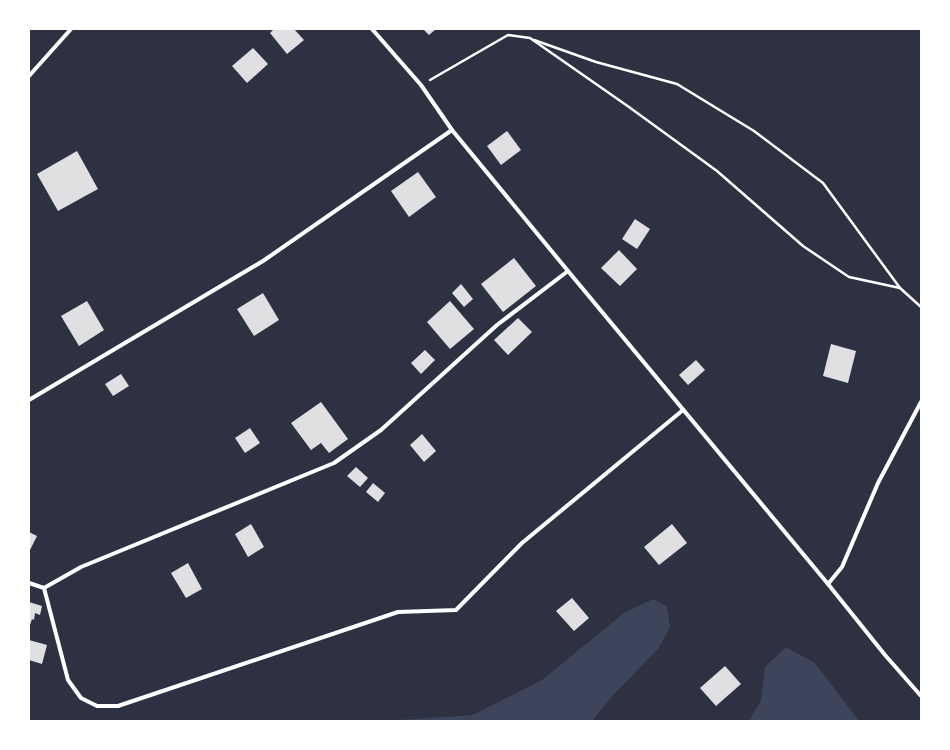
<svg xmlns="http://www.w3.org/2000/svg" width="950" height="750" font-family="'IBM Plex Sans',sans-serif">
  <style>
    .green { fill: #3c4559 }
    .building { fill: #e0e0e3 }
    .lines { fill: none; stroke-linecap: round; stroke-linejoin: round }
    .path { stroke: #fff; stroke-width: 2.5 }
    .minor { stroke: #fff; stroke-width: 4 }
  </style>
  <rect width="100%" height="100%" fill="#2d3142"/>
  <g class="green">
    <polygon points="653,599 667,606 670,627 658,649 613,695 592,721 396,721 399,720 473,715 542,680 624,613"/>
    <polygon points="786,647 815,663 859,721 749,721 761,700 765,667"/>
  </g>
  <g class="building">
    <polygon points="274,29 294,29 304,40 287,54 270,33"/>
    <polygon points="423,29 436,29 429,35"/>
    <polygon points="253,48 268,64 247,83 232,66"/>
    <polygon points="507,131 521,150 501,165 487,146"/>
    <polygon points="77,151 98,189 58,211 37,174"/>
    <polygon points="418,172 436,197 409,217 391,191"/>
    <polygon points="635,219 650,229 637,249 622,239"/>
    <polygon points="619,250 637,269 620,286 601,268"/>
    <polygon points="514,258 536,286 503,312 481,284"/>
    <polygon points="461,284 473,299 464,307 452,293"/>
    <polygon points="263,293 279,320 254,336 237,309"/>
    <polygon points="87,301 104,330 79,346 61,316"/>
    <polygon points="450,301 474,329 450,349 427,322"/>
    <polygon points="518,318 532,332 508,355 494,340"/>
    <polygon points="831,344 856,351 848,383 823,376"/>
    <polygon points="425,350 435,360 421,374 411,363"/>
    <polygon points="696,360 705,370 688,385 679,375"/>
    <polygon points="121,374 129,386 113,396 105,384"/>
    <polygon points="321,402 348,439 329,453 321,443 311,450 291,423"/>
    <polygon points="250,428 260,443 245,453 235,438"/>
    <polygon points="422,434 436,451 424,462 410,445"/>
    <polygon points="356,467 368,478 360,487 347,476"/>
    <polygon points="373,483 385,493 378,502 366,492"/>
    <polygon points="251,524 264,547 248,557 235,534"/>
    <polygon points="672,524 687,543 659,565 644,547"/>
    <polygon points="29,532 37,536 29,552"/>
    <polygon points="188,563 202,589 186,598 171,573"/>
    <polygon points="572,598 589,618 574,631 556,611"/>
    <polygon points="29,602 42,606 40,615 35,613 34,620 32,619 30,625 29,624"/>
    <polygon points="29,640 47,645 42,664 29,660"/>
    <polygon points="725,666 741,684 716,706 700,688"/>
  </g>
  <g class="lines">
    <g class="path">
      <polyline points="534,40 596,62 677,84 754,131 823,183 900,288 921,307"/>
      <polyline points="430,80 508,35 530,38 629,107 717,171 803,246 849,277 900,288"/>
    </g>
    <g class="minor">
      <polyline points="372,29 421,85 452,130 568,271 828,584 885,655 921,696"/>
      <polyline points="29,76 71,29"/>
      <polyline points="29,400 263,261 452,130"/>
      <polyline points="29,583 44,588 81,567 334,463 381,430 497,325 568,271"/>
      <polyline points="828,584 842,567 878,483 921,402"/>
      <polyline points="44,588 68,680 81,698 97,706 118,706 398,612 456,610 522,543 683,410"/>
    </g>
  </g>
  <rect width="950" height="750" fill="none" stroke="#ffffff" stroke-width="60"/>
</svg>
